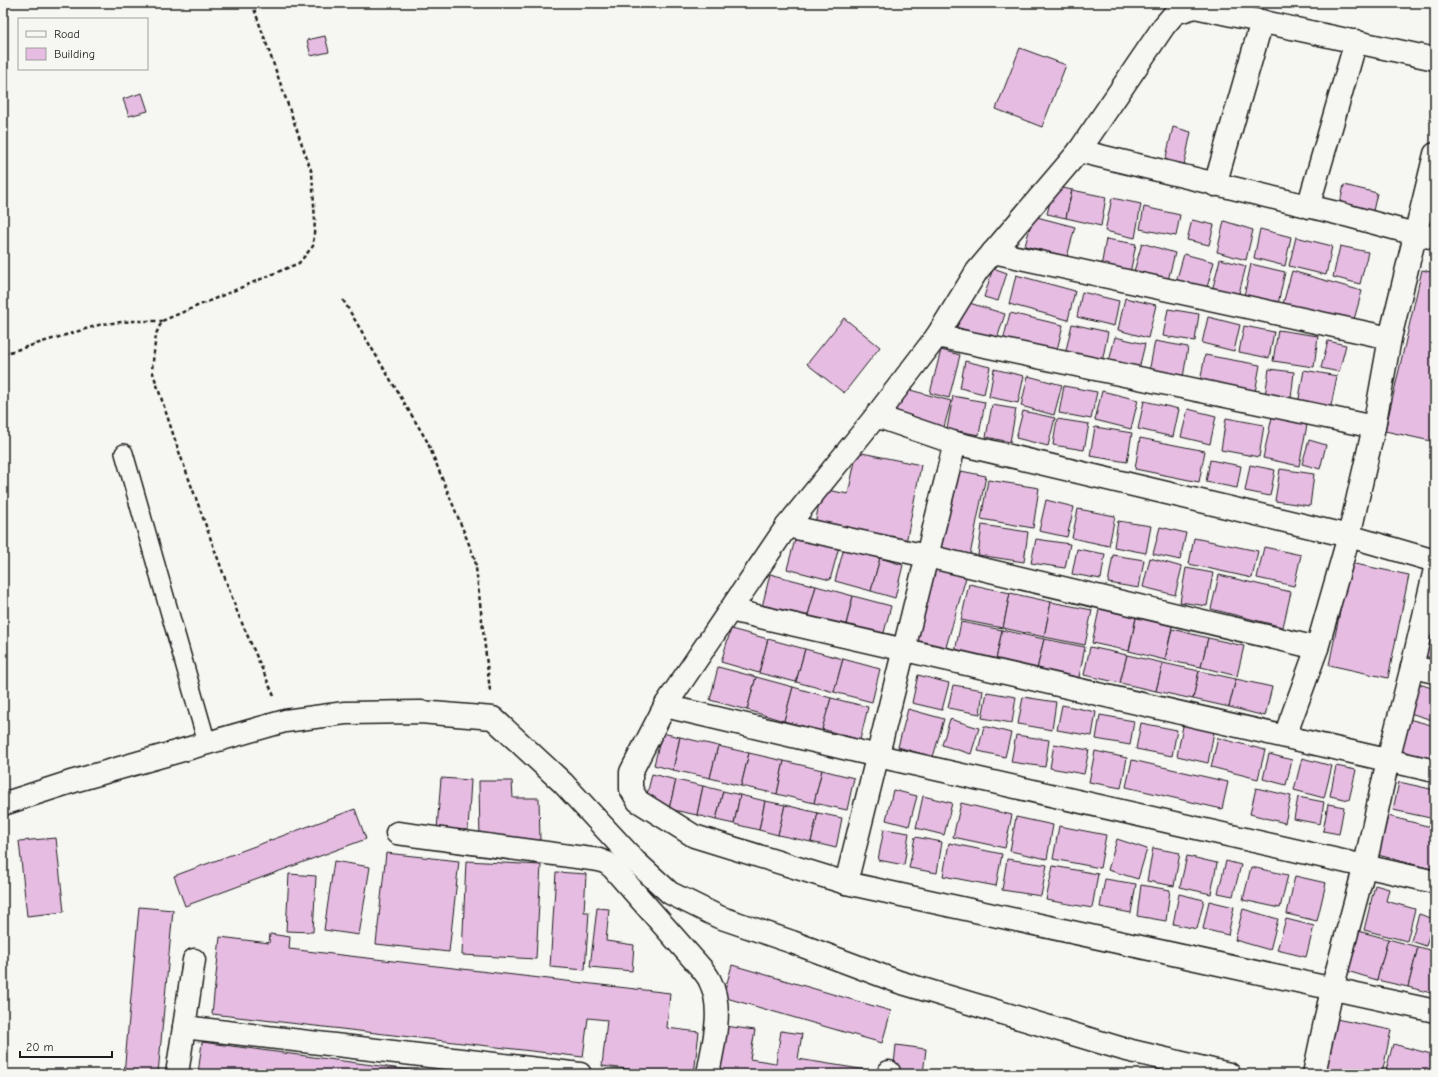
<svg xmlns="http://www.w3.org/2000/svg" width="1438" height="1077" font-family="'Comic Neue',sans-serif">
  <style>
    .building { fill: #e6bce3; stroke: #1c1c1c }
    .lines { fill: none; stroke-linecap: round; stroke-linejoin: round }
    .lane-casing { stroke: #1c1c1c; stroke-width: 20 }
    .street-casing { stroke: #1c1c1c; stroke-width: 25 }
    .secondary-casing { stroke: #1c1c1c; stroke-width: 25 }
    .path { stroke: #1c1c1c; stroke-width: 2.5; stroke-dasharray: 4 3; stroke-linecap: butt }
    .lane { stroke: #f6f6f2; stroke-width: 17 }
    .street { stroke: #f6f6f2; stroke-width: 22 }
    .secondary { stroke: #f6f6f2; stroke-width: 22 }
  </style>
  <rect width="100%" height="100%" fill="#f6f6f2"/>
  <filter id="ink" filterUnits="userSpaceOnUse"><feTurbulence type="fractalNoise" baseFrequency=".025" numOctaves="2"/><feDisplacementMap in="SourceGraphic" scale="8" xChannelSelector="R" yChannelSelector="G"/><feConvolveMatrix kernelMatrix="1 2 1 2 8 2 1 2 1" color-interpolation-filters="sRGB"/></filter>
  <g filter="url(#ink)">
    <g class="building">
      <polygon points="325,36 329,52 311,56 307,40"/>
      <polygon points="1020,48 1066,65 1042,127 996,109"/>
      <polygon points="142,93 148,111 129,116 123,99"/>
      <polygon points="1173,127 1191,132 1184,165 1165,161"/>
      <polygon points="1344,185 1377,193 1373,211 1340,203"/>
      <polygon points="1054,186 1072,190 1066,218 1047,214"/>
      <polygon points="1072,190 1106,197 1101,226 1066,218"/>
      <polygon points="1112,198 1141,204 1135,238 1105,231"/>
      <polygon points="1144,207 1180,215 1176,236 1140,229"/>
      <polygon points="1033,216 1075,227 1067,257 1025,246"/>
      <polygon points="1192,220 1214,225 1209,245 1187,240"/>
      <polygon points="1224,221 1253,230 1246,260 1217,252"/>
      <polygon points="1260,229 1291,237 1285,266 1254,258"/>
      <polygon points="1296,237 1332,246 1326,275 1289,266"/>
      <polygon points="1106,239 1136,244 1129,278 1100,273"/>
      <polygon points="1142,243 1175,253 1167,284 1133,275"/>
      <polygon points="1340,246 1368,252 1360,284 1333,277"/>
      <polygon points="1184,254 1214,262 1206,291 1176,282"/>
      <polygon points="1220,259 1246,266 1238,297 1212,291"/>
      <polygon points="1251,264 1285,272 1278,304 1244,296"/>
      <polygon points="993,268 1007,273 998,301 984,297"/>
      <polygon points="1422,270 1435,273 1435,424 1431,441 1385,431"/>
      <polygon points="1292,271 1362,291 1353,323 1283,304"/>
      <polygon points="1016,275 1075,291 1068,320 1009,304"/>
      <polygon points="1082,292 1119,301 1114,326 1077,317"/>
      <polygon points="1125,298 1156,305 1148,338 1118,330"/>
      <polygon points="963,301 1005,314 997,339 956,327"/>
      <polygon points="1168,309 1199,314 1195,341 1163,336"/>
      <polygon points="1010,313 1063,325 1056,354 1003,341"/>
      <polygon points="1208,317 1240,325 1234,351 1202,343"/>
      <polygon points="844,318 880,347 844,393 807,364"/>
      <polygon points="1072,324 1108,332 1101,367 1064,359"/>
      <polygon points="1244,326 1274,332 1269,358 1239,352"/>
      <polygon points="1278,330 1318,336 1314,367 1273,361"/>
      <polygon points="1115,337 1145,344 1138,373 1108,366"/>
      <polygon points="1155,341 1188,347 1183,378 1149,372"/>
      <polygon points="1328,341 1346,345 1339,372 1321,368"/>
      <polygon points="941,350 960,355 949,398 930,393"/>
      <polygon points="1205,355 1260,365 1254,398 1199,388"/>
      <polygon points="965,361 990,367 984,394 960,388"/>
      <polygon points="994,369 1024,376 1018,403 989,397"/>
      <polygon points="1269,369 1294,372 1291,399 1265,396"/>
      <polygon points="1304,370 1337,376 1330,411 1298,404"/>
      <polygon points="1028,376 1062,385 1054,415 1021,406"/>
      <polygon points="1064,386 1097,392 1091,419 1059,413"/>
      <polygon points="899,387 951,401 944,427 892,413"/>
      <polygon points="1102,391 1138,400 1131,429 1095,420"/>
      <polygon points="953,396 985,402 979,435 947,429"/>
      <polygon points="1144,401 1179,409 1173,437 1138,429"/>
      <polygon points="992,405 1016,409 1010,442 986,437"/>
      <polygon points="1188,409 1216,416 1210,444 1181,437"/>
      <polygon points="1023,411 1055,418 1048,446 1016,438"/>
      <polygon points="1272,417 1307,425 1299,466 1263,458"/>
      <polygon points="1226,418 1264,425 1259,457 1221,450"/>
      <polygon points="1057,419 1089,424 1084,450 1053,445"/>
      <polygon points="1095,427 1132,433 1127,462 1090,456"/>
      <polygon points="1140,438 1205,451 1199,482 1135,469"/>
      <polygon points="1309,440 1326,445 1320,469 1302,464"/>
      <polygon points="857,452 921,465 906,543 815,524 822,489 848,494"/>
      <polygon points="1210,460 1241,466 1237,488 1206,482"/>
      <polygon points="1250,465 1275,470 1270,496 1245,491"/>
      <polygon points="1280,469 1314,474 1310,506 1275,501"/>
      <polygon points="956,470 986,476 970,555 940,549"/>
      <polygon points="988,480 1039,488 1033,528 981,519"/>
      <polygon points="1046,500 1074,507 1067,537 1039,531"/>
      <polygon points="1078,509 1115,516 1109,546 1072,538"/>
      <polygon points="1118,521 1151,526 1146,553 1114,547"/>
      <polygon points="982,525 1028,532 1024,562 978,555"/>
      <polygon points="1160,527 1186,533 1180,560 1153,554"/>
      <polygon points="796,536 839,547 830,580 787,569"/>
      <polygon points="1194,538 1258,551 1252,578 1189,564"/>
      <polygon points="1036,539 1070,544 1065,568 1031,563"/>
      <polygon points="1264,547 1301,555 1294,586 1257,578"/>
      <polygon points="844,548 880,558 871,591 835,581"/>
      <polygon points="1077,549 1105,554 1101,579 1072,574"/>
      <polygon points="1113,555 1144,560 1139,588 1108,583"/>
      <polygon points="880,558 903,565 895,598 871,591"/>
      <polygon points="1150,558 1182,567 1175,595 1143,587"/>
      <polygon points="1350,563 1409,575 1388,678 1329,665"/>
      <polygon points="936,566 967,574 944,654 914,645"/>
      <polygon points="1186,568 1213,573 1207,606 1180,602"/>
      <polygon points="770,574 816,586 807,619 762,607"/>
      <polygon points="1219,575 1291,592 1283,627 1211,609"/>
      <polygon points="969,584 1010,593 1003,628 961,620"/>
      <polygon points="816,586 853,596 845,629 807,619"/>
      <polygon points="1010,593 1051,602 1044,637 1003,628"/>
      <polygon points="853,596 891,606 882,640 845,629"/>
      <polygon points="1101,600 1138,608 1129,651 1092,643"/>
      <polygon points="1051,602 1092,610 1085,645 1044,637"/>
      <polygon points="1138,609 1174,617 1165,660 1129,651"/>
      <polygon points="961,622 1002,630 995,665 954,657"/>
      <polygon points="1429,626 1435,628 1435,659 1422,655"/>
      <polygon points="731,629 768,639 759,673 721,662"/>
      <polygon points="1172,629 1208,638 1201,667 1165,660"/>
      <polygon points="1002,630 1044,639 1036,674 995,665"/>
      <polygon points="1208,638 1244,646 1237,676 1201,667"/>
      <polygon points="768,639 805,649 796,682 759,673"/>
      <polygon points="1044,639 1085,647 1078,682 1036,674"/>
      <polygon points="1090,647 1127,655 1120,683 1084,675"/>
      <polygon points="805,649 843,659 834,692 796,682"/>
      <polygon points="1127,655 1163,663 1156,691 1120,683"/>
      <polygon points="843,659 880,669 872,702 834,692"/>
      <polygon points="1163,663 1199,671 1193,699 1156,691"/>
      <polygon points="718,667 756,677 747,710 710,700"/>
      <polygon points="1199,671 1236,679 1229,707 1193,699"/>
      <polygon points="918,675 949,683 942,710 912,703"/>
      <polygon points="756,677 793,687 784,721 747,710"/>
      <polygon points="1236,679 1272,687 1265,716 1229,707"/>
      <polygon points="1419,684 1435,689 1435,721 1410,713"/>
      <polygon points="953,685 983,690 980,714 948,708"/>
      <polygon points="793,687 831,698 822,731 784,721"/>
      <polygon points="987,692 1016,697 1012,723 982,718"/>
      <polygon points="1023,697 1056,702 1052,730 1018,724"/>
      <polygon points="831,698 868,707 860,740 822,729"/>
      <polygon points="1062,705 1096,712 1092,736 1057,730"/>
      <polygon points="908,709 944,719 933,757 898,747"/>
      <polygon points="1100,715 1134,721 1130,745 1096,739"/>
      <polygon points="1401,717 1435,726 1435,749 1432,759 1393,749"/>
      <polygon points="950,719 979,728 971,754 942,745"/>
      <polygon points="1184,721 1215,727 1208,763 1177,756"/>
      <polygon points="1141,723 1177,730 1172,756 1136,749"/>
      <polygon points="984,726 1011,733 1005,757 978,751"/>
      <polygon points="662,733 680,737 673,770 654,765"/>
      <polygon points="1016,735 1049,740 1045,767 1011,762"/>
      <polygon points="680,737 718,746 710,778 673,770"/>
      <polygon points="1218,738 1265,750 1258,779 1211,767"/>
      <polygon points="1054,744 1089,750 1084,774 1050,768"/>
      <polygon points="718,746 749,753 741,786 710,778"/>
      <polygon points="1095,751 1127,758 1121,788 1089,782"/>
      <polygon points="749,753 784,761 777,794 741,786"/>
      <polygon points="1269,754 1292,760 1286,785 1263,779"/>
      <polygon points="1302,758 1332,766 1324,798 1294,790"/>
      <polygon points="1132,760 1228,782 1222,809 1126,787"/>
      <polygon points="784,761 822,770 814,803 777,794"/>
      <polygon points="1336,766 1356,770 1349,800 1330,796"/>
      <polygon points="822,770 854,778 847,810 814,803"/>
      <polygon points="652,774 676,780 669,809 645,803"/>
      <polygon points="441,778 471,780 468,830 437,829"/>
      <polygon points="676,780 703,786 697,815 669,809"/>
      <polygon points="479,781 512,781 513,798 539,798 540,841 480,843"/>
      <polygon points="1399,782 1435,790 1435,819 1393,810"/>
      <polygon points="703,786 723,791 716,820 697,815"/>
      <polygon points="1256,788 1291,796 1285,823 1250,814"/>
      <polygon points="893,790 917,796 909,826 886,820"/>
      <polygon points="723,791 740,795 734,824 716,820"/>
      <polygon points="740,795 765,801 759,830 734,824"/>
      <polygon points="923,796 952,803 944,835 916,828"/>
      <polygon points="1298,797 1324,802 1320,824 1294,819"/>
      <polygon points="765,801 785,805 778,835 759,830"/>
      <polygon points="961,803 1012,815 1005,848 953,837"/>
      <polygon points="1328,804 1344,807 1339,834 1323,831"/>
      <polygon points="785,805 818,813 811,842 778,835"/>
      <polygon points="355,809 366,839 185,906 174,876"/>
      <polygon points="818,813 842,818 836,848 811,842"/>
      <polygon points="1388,816 1435,828 1435,870 1378,855"/>
      <polygon points="1016,817 1053,825 1047,859 1010,851"/>
      <polygon points="1059,826 1106,835 1100,868 1053,859"/>
      <polygon points="884,829 909,833 904,865 878,860"/>
      <polygon points="915,837 942,842 937,873 909,868"/>
      <polygon points="56,838 64,912 27,916 19,841"/>
      <polygon points="1117,839 1147,849 1138,879 1108,870"/>
      <polygon points="949,843 1002,854 996,886 943,876"/>
      <polygon points="1153,848 1180,853 1174,886 1147,881"/>
      <polygon points="386,853 459,861 449,952 376,944"/>
      <polygon points="1187,856 1217,863 1211,894 1180,887"/>
      <polygon points="1007,859 1047,865 1041,896 1002,890"/>
      <polygon points="334,861 370,867 359,935 324,930"/>
      <polygon points="466,861 541,865 536,959 462,955"/>
      <polygon points="1226,861 1241,865 1233,896 1218,893"/>
      <polygon points="1053,866 1098,874 1092,908 1046,900"/>
      <polygon points="1251,867 1288,875 1280,908 1243,900"/>
      <polygon points="556,872 586,874 584,912 589,912 585,970 550,967"/>
      <polygon points="289,874 316,876 313,932 286,931"/>
      <polygon points="1295,876 1326,883 1317,921 1287,914"/>
      <polygon points="1105,879 1136,884 1131,913 1100,907"/>
      <polygon points="1141,885 1170,890 1166,921 1137,916"/>
      <polygon points="1375,885 1389,889 1386,901 1415,909 1407,941 1364,930"/>
      <polygon points="1179,894 1204,900 1197,929 1173,924"/>
      <polygon points="1209,901 1234,907 1228,935 1203,929"/>
      <polygon points="139,907 173,910 158,1074 124,1074"/>
      <polygon points="597,908 609,909 606,941 634,945 632,971 590,967"/>
      <polygon points="1243,909 1278,919 1270,950 1235,940"/>
      <polygon points="1419,914 1434,919 1426,946 1411,941"/>
      <polygon points="1286,919 1314,926 1306,957 1277,950"/>
      <polygon points="1358,931 1388,939 1377,980 1347,971"/>
      <polygon points="270,934 290,937 289,949 670,993 667,1028 699,1032 694,1074 669,1074 602,1066 607,1020 588,1018 583,1057 212,1014 220,937 269,943"/>
      <polygon points="1388,939 1418,947 1408,987 1377,980"/>
      <polygon points="1418,947 1435,951 1435,994 1408,987"/>
      <polygon points="732,965 891,1011 882,1043 723,997"/>
      <polygon points="1331,1018 1391,1030 1382,1074 1321,1074"/>
      <polygon points="725,1026 755,1030 750,1059 776,1063 781,1031 802,1034 798,1059 879,1072 879,1074 718,1074"/>
      <polygon points="202,1042 439,1074 198,1074"/>
      <polygon points="1393,1044 1435,1055 1435,1074 1402,1074 1386,1070"/>
      <polygon points="896,1045 926,1049 923,1074 893,1074"/>
    </g>
    <g class="lines">
      <g class="lane-casing">
        <polyline id="lane" points="124,453 207,743"/>
      </g>
      <g class="street-casing">
        <g id="street">
          <polyline points="1435,59 1195,7 1175,13 1164,26 1079,151 977,271 937,336 876,416 787,526 665,706 631,772 631,789 638,801 694,836 846,883 1435,1011"/>
          <polyline points="1079,151 1345,215 1415,234 1435,238"/>
          <polyline points="1215,185 1262,21"/>
          <polyline points="1308,207 1356,41"/>
          <polyline points="993,252 1390,338"/>
          <polyline points="937,336 1374,427"/>
          <polyline points="876,416 955,443 1349,536 1435,561"/>
          <polyline points="787,526 927,556 1317,648"/>
          <polyline points="730,610 1435,771"/>
          <polyline points="1412,667 1435,672"/>
          <polyline points="665,706 878,756 1435,882"/>
          <polyline points="1285,736 1317,648 1349,536 1374,427 1390,338 1435,154"/>
          <path d="M397 833 599 860 607 863 613 868 701 968C704 972 708 976 710 981 724 1009 713 1045 708 1074"/>
          <polyline points="846,883 955,443"/>
          <polyline points="184,1027 580,1074"/>
          <polyline points="177,1074 194,960"/>
          <polyline points="889,1074 889,1072"/>
          <polyline points="1314,1074 1332,989 1365,865 1388,760 1412,667 1435,569"/>
        </g>
      </g>
      <g class="secondary-casing">
        <polyline id="secondary" points="3,804 74,781 285,721 345,713 420,712 493,718 563,783 635,861 670,893 719,917 792,942 899,982 1123,1049 1229,1074"/>
      </g>
      <g class="path">
        <polyline points="252,3 312,173 315,221 313,246 299,263 162,321 156,334 152,370 178,449 238,614 274,696"/>
        <polyline points="343,300 427,441 475,559 490,691"/>
        <polyline points="3,354 102,324 133,321 162,321"/>
      </g>
      <use href="#lane" class="lane"/>
      <use href="#street" class="street"/>
      <use href="#secondary" class="secondary"/>
    </g>
  </g>
  <rect width="1438" height="1077" fill="none" stroke="#f6f6f2" stroke-width="16"/>
  <rect x="8" y="8" width="1422" height="1061" fill="none" stroke="#1c1c1c" stroke-width="1.5" filter="url(#ink)"/>
  <rect x="18" y="18" width="130" height="52" fill="#f6f6f2" stroke="#9f9f9c"/>
  <rect x="26" y="31" width="20" height="6" fill="#f6f6f2" stroke="#9f9f9c"/>
  <text x="54" y="38" font-size="12" fill="#1c1c1c">Road</text>
  <rect x="26" y="48" width="20" height="12" fill="#e6bce3" stroke="#9f9f9c"/>
  <text x="54" y="58" font-size="12" fill="#1c1c1c">Building</text>
  <path d="M20 1051v6h92v-6" fill="none" stroke="#1c1c1c" stroke-width="2"/>
  <text x="26" y="1051" font-size="12" fill="#1c1c1c" stroke="#f6f6f2" stroke-width="3" paint-order="stroke">20 m</text>
</svg>
